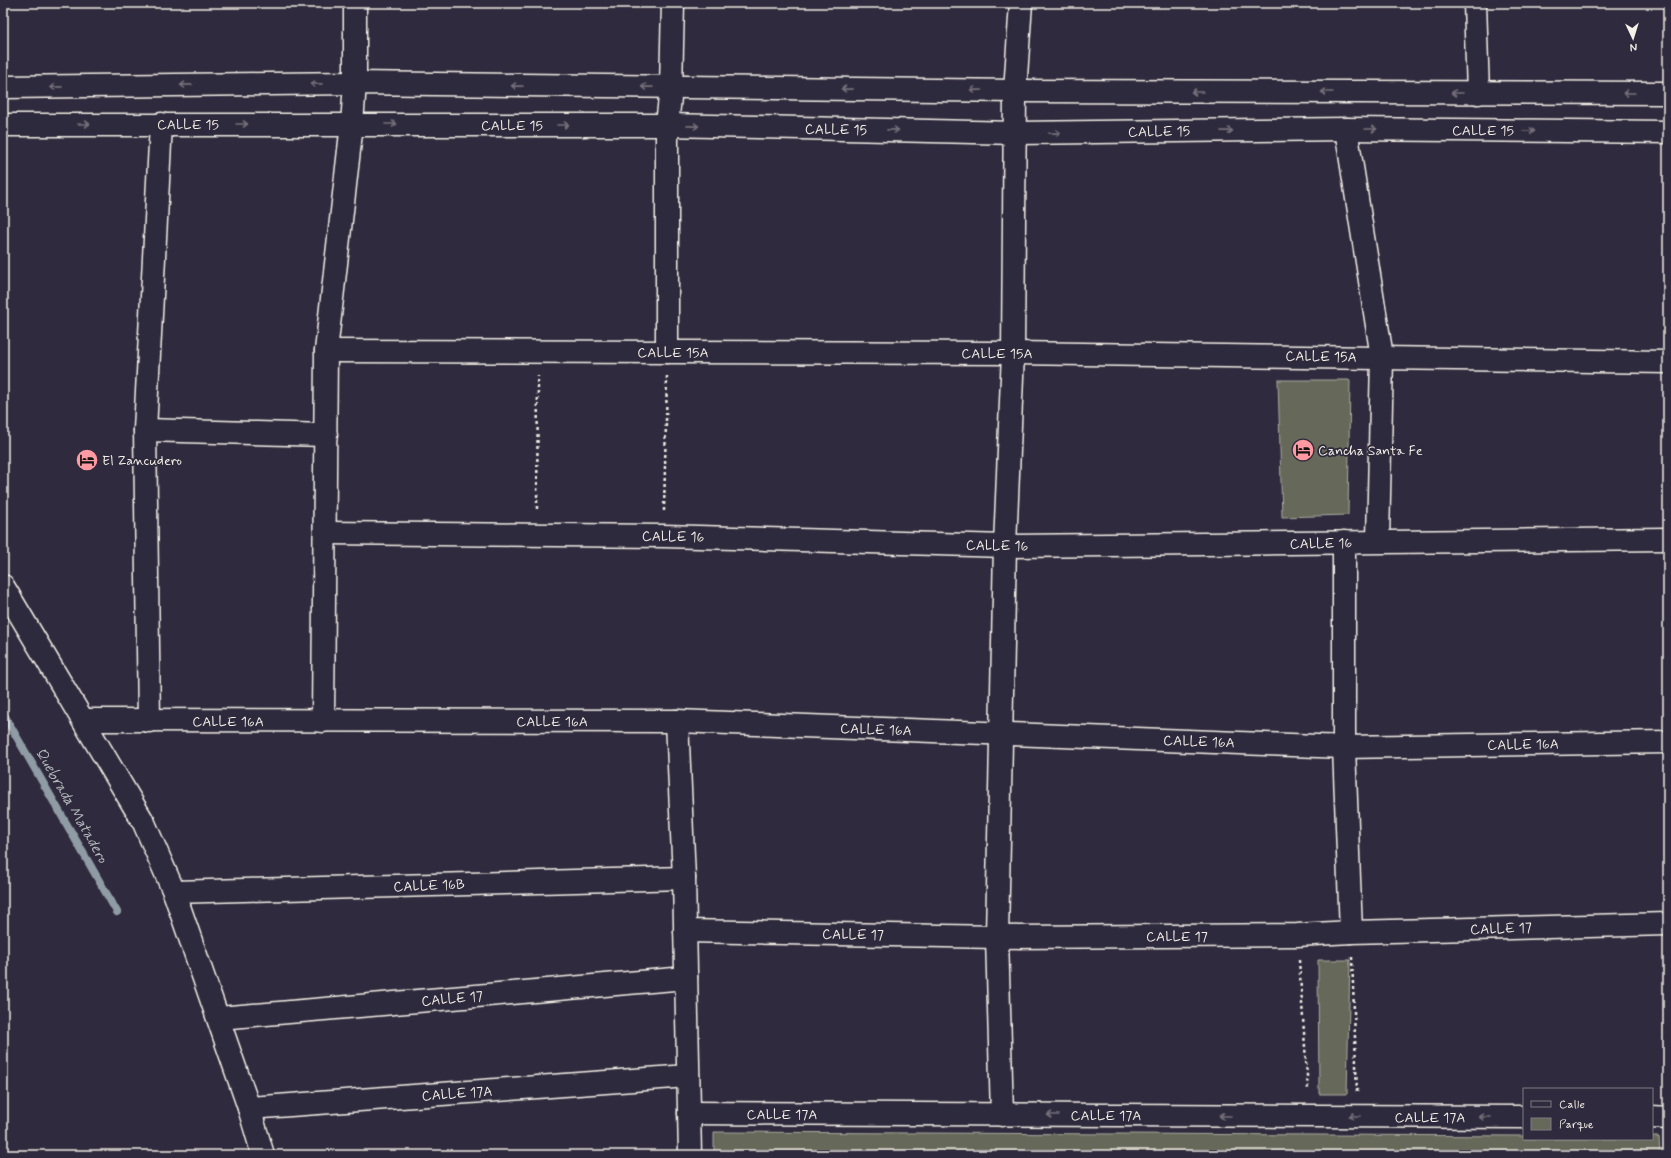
<svg xmlns="http://www.w3.org/2000/svg" width="1671" height="1158" font-family="Mynerve,sans-serif">
  <style>
    .green { fill: #66685a; stroke: #adaca1 }
    .lines { fill: none; stroke-linecap: round; stroke-linejoin: round }
    .stream { stroke: #909ca5; stroke-width: 8 }
    .minor-casing { stroke: #f4f1e8; stroke-width: 25 }
    .primary-casing { stroke: #f4f1e8; stroke-width: 25 }
    .path { stroke: #f4f1e8; stroke-width: 2.5; stroke-dasharray: 3 3; stroke-linecap: butt }
    .minor { stroke: #2f2a3d; stroke-width: 22 }
    .primary { stroke: #2f2a3d; stroke-width: 22 }
    .oneway { stroke: #747079 }
    .labels { text-anchor: middle; stroke-width: 3.5; stroke-linejoin: round; paint-order: stroke }
    .street-label { font-size: 14px; fill: #f4f1e8; stroke: #2f2a3d }
    .poi-label { font-size: 14px; fill: #f4f1e8; stroke: #2f2a3d; text-anchor: start }
    .water-label { font-size: 15px; font-style: italic; fill: #b2b8bc; stroke: #2f2a3d }
  </style>
  <rect width="100%" height="100%" fill="#2f2a3d"/>
  <filter id="ink" filterUnits="userSpaceOnUse"><feTurbulence type="fractalNoise" baseFrequency=".025" numOctaves="2"/><feDisplacementMap in="SourceGraphic" scale="8" xChannelSelector="R" yChannelSelector="G"/><feConvolveMatrix kernelMatrix="1 2 1 2 8 2 1 2 1" color-interpolation-filters="sRGB"/></filter>
  <g filter="url(#ink)">
    <g class="green">
      <polygon points="1278,380 1350,380 1348,515 1282,517"/>
      <polygon points="1318,960 1350,960 1347,1094 1319,1094"/>
      <polygon points="714,1132 1524,1136 1524,1139 1652,1139 1652,1137 1659,1137 1660,1155 714,1155"/>
    </g>
    <g class="lines">
      <polyline class="stream" points="3,713 117,912"/>
      <g class="minor-casing">
        <g id="minor">
          <polyline points="1475,3 1478,93"/>
          <polyline points="1346,129 1382,357 1378,541"/>
          <polyline points="326,351 1013,353 1668,362"/>
          <polyline points="667,352 667,125 671,88 673,3"/>
          <polyline points="145,430 326,435"/>
          <polyline points="325,533 664,536 1005,546 1668,539"/>
          <polyline points="1344,542 1344,747 1351,932"/>
          <polyline points="83,720 677,721 1344,747 1668,742"/>
          <polyline points="149,721 145,430 161,124"/>
          <polyline points="323,721 326,351 352,124 355,83 355,3"/>
          <polyline points="677,721 684,878 690,1155"/>
          <polyline points="174,892 684,878"/>
          <polyline points="685,931 997,937 1297,935 1351,932 1668,924"/>
          <polyline points="219,1018 686,978"/>
          <polyline points="249,1108 688,1076"/>
          <polyline points="689,1113 1524,1117"/>
          <polyline points="1002,1115 997,937 1005,546 1013,353 1015,91 1021,3"/>
          <polyline points="1652,1117 1668,1118"/>
        </g>
      </g>
      <g class="primary-casing">
        <g id="primary">
          <polyline points="3,87 355,83 1015,91 1668,93"/>
          <polyline points="3,125 667,125 1016,133 1346,129 1668,132"/>
          <polyline points="3,586 144,823 174,892 249,1108 263,1155"/>
        </g>
      </g>
      <g class="path">
        <polyline points="537,509 538,376"/>
        <polyline points="664,511 667,376"/>
        <polyline points="1352,957 1357,1092"/>
        <polyline points="1299,960 1308,1090"/>
      </g>
      <use href="#minor" class="minor"/>
      <use href="#primary" class="primary"/>
    </g>
    <defs><path id="oneway-shaft" d="M-6 0H5M1.5-3L5.5 0L1.5 3" fill="none" stroke-width="1.6" stroke-linecap="round" stroke-linejoin="round"/></defs>
    <g class="oneway">
      <use href="#oneway-shaft" transform="translate(316 84) rotate(179)"/>
      <use href="#oneway-shaft" transform="translate(186 85) rotate(179)"/>
      <use href="#oneway-shaft" transform="translate(517 86) rotate(-179)"/>
      <use href="#oneway-shaft" transform="translate(56 87) rotate(179)"/>
      <use href="#oneway-shaft" transform="translate(647 87) rotate(-179)"/>
      <use href="#oneway-shaft" transform="translate(847 89) rotate(-179)"/>
      <use href="#oneway-shaft" transform="translate(976 90) rotate(-179)"/>
      <use href="#oneway-shaft" transform="translate(1197 92) rotate(-180)"/>
      <use href="#oneway-shaft" transform="translate(1327 92) rotate(-180)"/>
      <use href="#oneway-shaft" transform="translate(1457 93) rotate(-180)"/>
      <use href="#oneway-shaft" transform="translate(1629 93) rotate(-180)"/>
      <use href="#oneway-shaft" transform="translate(84 124)"/>
      <use href="#oneway-shaft" transform="translate(242 124)"/>
      <use href="#oneway-shaft" transform="translate(391 124)"/>
      <use href="#oneway-shaft" transform="translate(563 125)"/>
      <use href="#oneway-shaft" transform="translate(693 126) rotate(1)"/>
      <use href="#oneway-shaft" transform="translate(1371 129)"/>
      <use href="#oneway-shaft" transform="translate(893 130) rotate(1)"/>
      <use href="#oneway-shaft" transform="translate(1227 131) rotate(-1)"/>
      <use href="#oneway-shaft" transform="translate(1529 131)"/>
      <use href="#oneway-shaft" transform="translate(1055 133) rotate(-1)"/>
      <use href="#oneway-shaft" transform="translate(1053 1115) rotate(-180)"/>
      <use href="#oneway-shaft" transform="translate(1225 1116) rotate(-180)"/>
      <use href="#oneway-shaft" transform="translate(1355 1116) rotate(-180)"/>
      <use href="#oneway-shaft" transform="translate(1485 1117) rotate(-180)"/>
    </g>
  </g>
  <defs>
    <g id="hotel-disc" transform="scale(1.15)"><circle r="9.5" fill="#ff9aa2" stroke="#2f2a3d"/><path d="M-6-4.5h1.5V1H6V5H4.5V3h-9V5H-6ZM-4 0a1.8 1.8 0 1 1 3.6 0ZM.5 0V-2.5h3Q6-2.5 6 0Z" fill="#111"/></g>
  </defs>
  <g fill-rule="evenodd">
    <use href="#hotel-disc" x="1303" y="450"/>
    <use href="#hotel-disc" x="87" y="460"/>
  </g>
  <g class="labels">
    <g class="street-label">
      <text x="188" y="129">CALLE 15</text>
      <text x="512" y="130">CALLE 15</text>
      <text transform="translate(836 129) rotate(1)" y="5">CALLE 15</text>
      <text x="1483" y="135">CALLE 15</text>
      <text transform="translate(1159 131) rotate(-1)" y="5">CALLE 15</text>
      <text x="673" y="357">CALLE 15A</text>
      <text x="997" y="358">CALLE 15A</text>
      <text transform="translate(1321 356) rotate(1)" y="5">CALLE 15A</text>
      <text transform="translate(673 536) rotate(1)" y="5">CALLE 16</text>
      <text transform="translate(1321 543) rotate(-1)" y="5">CALLE 16</text>
      <text transform="translate(997 545) rotate(1)" y="5">CALLE 16</text>
      <text x="228" y="726">CALLE 16A</text>
      <text x="552" y="726">CALLE 16A</text>
      <text transform="translate(876 729) rotate(2)" y="5">CALLE 16A</text>
      <text transform="translate(1199 741) rotate(2)" y="5">CALLE 16A</text>
      <text transform="translate(1523 744) rotate(-1)" y="5">CALLE 16A</text>
      <text transform="translate(429 885) rotate(-2)" y="5">CALLE 16B</text>
      <text transform="translate(1501 928) rotate(-2)" y="5">CALLE 17</text>
      <text transform="translate(853 934) rotate(1)" y="5">CALLE 17</text>
      <text x="1177" y="941">CALLE 17</text>
      <text transform="translate(452 998) rotate(-5)" y="5">CALLE 17</text>
      <text transform="translate(457 1093) rotate(-4)" y="5">CALLE 17A</text>
      <text x="782" y="1119">CALLE 17A</text>
      <text x="1106" y="1120">CALLE 17A</text>
      <text x="1430" y="1122">CALLE 17A</text>
    </g>
    <g class="poi-label">
      <text x="1318" y="455">Cancha Santa Fe</text>
      <text x="102" y="465">El Zancudero</text>
    </g>
    <g class="water-label">
      <text transform="translate(72 805) rotate(60)" y="5">Quebrada Matadero</text>
    </g>
  </g>
  <rect width="1671" height="1158" fill="none" stroke="#2f2a3d" stroke-width="16"/>
  <rect x="8" y="8" width="1655" height="1142" fill="none" stroke="#f4f1e8" stroke-width="1.5" filter="url(#ink)"/>
  <rect x="1523" y="1088" width="130" height="52" fill="#2f2a3d" stroke="#7e7a81"/>
  <rect x="1531" y="1101" width="20" height="6" fill="#2f2a3d" stroke="#7e7a81"/>
  <text x="1559" y="1108" font-size="12" fill="#f4f1e8">Calle</text>
  <rect x="1531" y="1118" width="20" height="12" fill="#66685a" stroke="#7e7a81"/>
  <text x="1559" y="1128" font-size="12" fill="#f4f1e8">Parque</text>
  <g transform="translate(1633 38) rotate(176)" stroke="#2f2a3d" stroke-width="3" paint-order="stroke">
  <path d="M0-3L7 15L0 10L-7 15Z" fill="#f4f1e8"/>
  <text y="-6" font-size="11" font-weight="bold" text-anchor="middle" fill="#f4f1e8">N</text>
  </g>
</svg>
